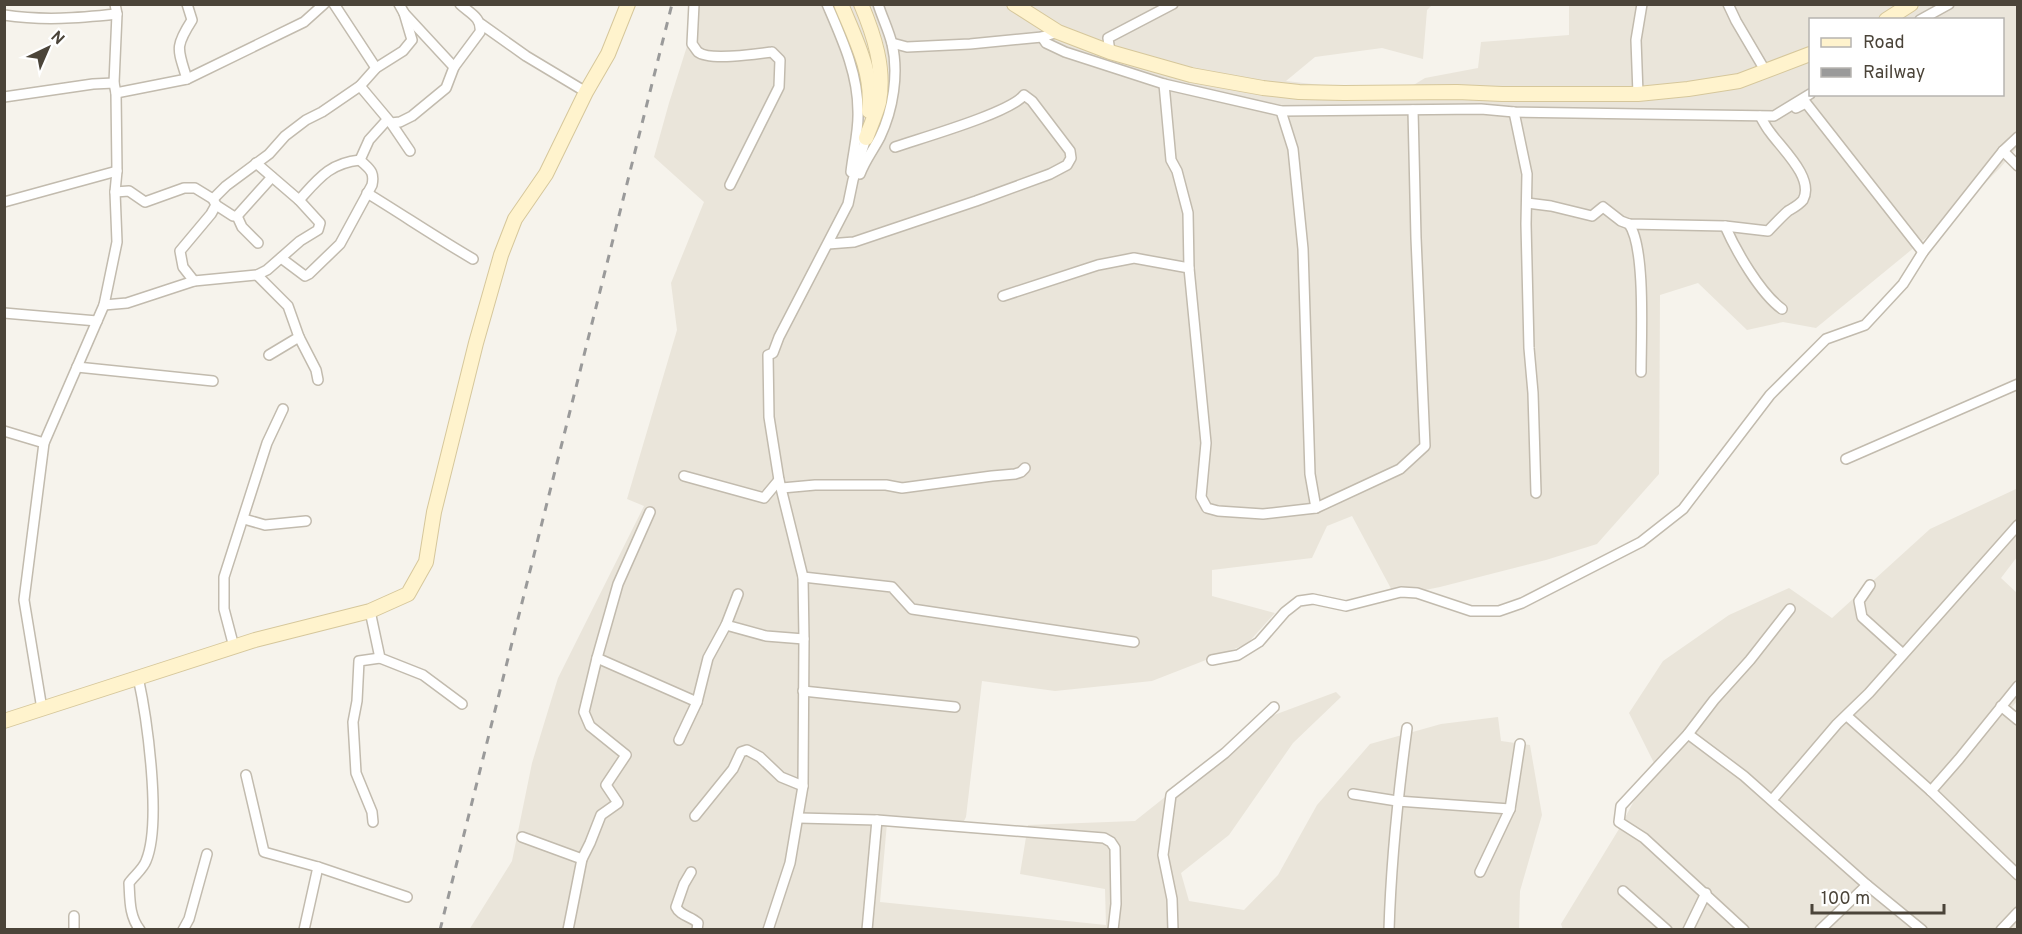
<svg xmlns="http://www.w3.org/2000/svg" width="2022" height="934" font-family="Overpass,sans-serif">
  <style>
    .residential { fill: #eae5da; fill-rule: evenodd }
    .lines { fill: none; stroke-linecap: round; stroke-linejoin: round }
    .street-casing { stroke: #c2bbae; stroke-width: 12 }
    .secondary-casing { stroke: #d6c79b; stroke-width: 16 }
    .street { stroke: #fff; stroke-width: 9 }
    .secondary { stroke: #fff3cd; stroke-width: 14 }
    .rail { stroke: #9a9a9a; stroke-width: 3; stroke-dasharray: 8 8; stroke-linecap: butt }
  </style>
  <rect width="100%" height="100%" fill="#f6f3ec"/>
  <g class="residential">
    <path d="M700 5H1432L1427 10 1423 59 1382 48 1315 57 1286 81 1399 94 1425 78 1478 68 1481 42 1569 35V5H2017V148L2000 168 1949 219 1816 328 1783 322 1747 330 1698 283 1660 295 1659 474 1597 544 1546 560 1440 587 1395 596 1352 516 1327 526 1312 558 1212 570V596L1275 613 1247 644 1152 681 1055 691 982 681 966 817 962 825 887 823 880 902 1106 925 1105 889 1020 874 1028 825 1135 821 1263 719 1336 692 1341 697 1293 743 1229 835 1181 873 1189 901 1244 910 1278 875 1317 805 1370 744 1441 724 1498 717 1501 741 1530 745 1542 815 1520 891 1519 929 469 930 512 861 532 763 558 678 644 506 627 499 677 330 671 283 704 202 654 157 669 103ZM1810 20H2002V94H1810Z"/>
    <polygon points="2016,489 2017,490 2017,557 2001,578 2017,593 2017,701 2008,712 2018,719 2017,929 1563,930 1561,924 1619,829 1654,763 1629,713 1663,661 1729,615 1789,588 1832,618 1930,529"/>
  </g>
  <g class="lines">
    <g class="street-casing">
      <g id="street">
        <path d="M187 4 192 20C174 48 178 49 187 79"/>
        <polyline points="334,4 376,68"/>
        <polyline points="399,4 404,13 454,67"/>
        <path d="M694 4 692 44C694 46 696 50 698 52 709 61 757 54 772 52L780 60 779 87 730 185"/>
        <path d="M827 4C842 39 858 73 858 111 859 131 853 152 851 172"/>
        <polyline points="1728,4 1736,21 1766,72"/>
        <path d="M4 15C44 21 78 18 117 14"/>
        <polyline points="1920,20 1949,4"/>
        <polyline points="481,24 526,56 586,92"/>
        <polyline points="1058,32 1042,37 1046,43 1065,52 1164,84 1281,111 1481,109 1514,112 1774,116 1810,94"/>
        <polyline points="892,43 907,47 970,44 1042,37"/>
        <polyline points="1110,52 1108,38 1173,4"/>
        <polyline points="1164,84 1171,160 1177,171 1188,213 1189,268 1206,443 1201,497 1207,508 1218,511 1263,514 1316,508 1400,469 1425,446 1416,238 1413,110"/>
        <path d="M360 86 391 123 400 122 412 116 446 88 454 67 480 32C482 17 469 13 460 4"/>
        <polyline points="116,93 187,79 304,22 324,4"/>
        <polyline points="1638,94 1636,40 1642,4"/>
        <polyline points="4,97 93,84 114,83"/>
        <polyline points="1796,108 1806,103 1923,252"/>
        <polyline points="1281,111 1293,149 1303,249 1310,474 1316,508"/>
        <polyline points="1514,112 1527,174 1526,224 1529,348 1533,393 1536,493"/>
        <polyline points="391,123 410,151"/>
        <polyline points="2003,151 2018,166"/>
        <path d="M860 174C865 160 874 149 880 137 893 110 899 73 892 44 889 31 882 17 878 4"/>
        <polyline points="115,192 129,191 145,202 184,188 195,188 213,199 226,186 269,154 285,136 306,120 322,112 360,86 376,68 403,51 412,40 404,13"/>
        <path d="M367 193C403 215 437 238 473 259"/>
        <path d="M299 200C319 178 330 163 360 160"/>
        <polyline points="4,202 117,171"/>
        <path d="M1527 203 1551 206 1592 216 1603 207 1621 221 1629 224 1725 226 1768 231C1775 224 1781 217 1788 211 1793 208 1799 205 1803 200 1815 178 1781 148 1770 132 1766 127 1763 121 1760 116"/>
        <polyline points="216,205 233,216 237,216 272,177"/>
        <polyline points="237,216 242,227 258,243"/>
        <path d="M1629 224C1646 248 1641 339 1641 372"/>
        <path d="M1725 226C1736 251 1760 293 1782 309"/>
        <path d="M828 244 854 242 976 201 1050 174 1067 165 1071 158 1070 151 1032 101 1024 95C1010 113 921 138 895 147"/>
        <path d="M281 258 305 276 309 274 340 244 372 185C375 171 369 169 360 160L369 140 387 120"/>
        <polyline points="257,275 288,306 299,337 269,355"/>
        <polyline points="194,281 183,267 180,251 211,214 216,205 213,199"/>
        <polyline points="1003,296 1098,265 1134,258 1189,268"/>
        <polyline points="104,305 127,303 194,281 257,275 267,270 300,241 318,230 320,223 299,200 256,163"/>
        <polyline points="4,313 97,321"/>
        <polyline points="299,337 316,370 318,380"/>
        <polyline points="77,367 213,381"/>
        <polyline points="4,431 44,443"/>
        <polyline points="1846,459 2018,384"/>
        <polyline points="684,476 764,498 779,480"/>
        <polyline points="782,488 815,485 886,485 902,488 992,476 1015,474 1021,472 1025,468"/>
        <polyline points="244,519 265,525 306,521"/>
        <polyline points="803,577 892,587 912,609 1134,642"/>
        <polyline points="1870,585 1859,601 1862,617 1903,654"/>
        <polyline points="370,611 380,658 423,675 462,704"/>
        <polyline points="726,625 766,636 804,639"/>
        <polyline points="234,647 224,609 224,577 267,443 283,409"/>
        <polyline points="597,658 697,702"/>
        <polyline points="1212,660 1238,655 1259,642 1285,612 1299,601 1313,599 1346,606 1401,592 1417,593 1471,611 1499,611 1522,603 1641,542 1683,509 1770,395 1826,339 1865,325 1903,284 1923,252 2003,151 2018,137"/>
        <path d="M138 677C147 718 162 823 146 861 143 869 134 876 129 883 130 899 129 916 140 930"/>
        <polyline points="803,691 955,707"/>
        <polyline points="2001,706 2018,720"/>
        <polyline points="42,709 24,600 44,443 104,305 117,242 115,192 117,171 116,93 114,83 117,14 115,4"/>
        <polyline points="1847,716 1931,791 2018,875"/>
        <polyline points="1688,734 1744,776 1867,885 1922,930"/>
        <polyline points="679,740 697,702 708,658 726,625 738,594"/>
        <polyline points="246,775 264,852 318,867 407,897"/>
        <polyline points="1931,791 1959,759 2018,686"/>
        <polyline points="1353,794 1397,801 1510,809"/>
        <polyline points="1772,800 1837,724 1869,693 2018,525"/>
        <polyline points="695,816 733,769 741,752 747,750 760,757 781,777 803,786"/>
        <polyline points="799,818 877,820 1104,838 1111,842 1115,848 1116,904 1113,930"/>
        <polyline points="373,822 372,812 356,773 353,722 357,701 359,661 380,658"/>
        <polyline points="522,837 582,859"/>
        <path d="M691 872 684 884 676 907C680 916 691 916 698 923L697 930"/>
        <polyline points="1480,872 1510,809 1520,744"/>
        <polyline points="1623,891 1667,930"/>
        <polyline points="74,930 74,916"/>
        <polyline points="183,930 189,919 207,854"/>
        <polyline points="304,930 318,867"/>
        <polyline points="568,930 582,859 590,843 601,815 618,803 606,785 626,755 590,726 584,712 597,658 618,584 650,512"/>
        <polyline points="768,930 790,863 803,786 804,639 803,577 779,480 769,417 768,355 773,353 779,337 848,204 853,180 866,138"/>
        <polyline points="867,930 877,820"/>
        <polyline points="1173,930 1172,899 1163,855 1171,795 1225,753 1274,707"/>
        <path d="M1389 930C1391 862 1398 795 1407 728"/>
        <polyline points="1688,930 1706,893"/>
        <polyline points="1744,930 1644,838 1619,822 1621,806 1688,734 1714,700 1750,660 1790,609"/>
        <polyline points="1820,930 1867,885"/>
        <polyline points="2001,930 2018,912"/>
      </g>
    </g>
    <g class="secondary-casing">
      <g id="secondary">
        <path d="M841 4C855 38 874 74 869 111"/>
        <path d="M861 4C874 35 885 68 879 102 876 114 870 127 866 138"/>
        <polyline points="1014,4 1058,32 1110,52 1191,75 1263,88 1299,92 1344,93 1457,92 1502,94 1638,94 1688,89 1739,81 1810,54"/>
        <polyline points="1886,20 1911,4"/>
        <polyline points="4,721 255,640 370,611 408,594 426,562 434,512 476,343 501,255 515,219 546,174 586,92 608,54 628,4"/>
      </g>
    </g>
    <use href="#street" class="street"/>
    <use href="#secondary" class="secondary"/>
    <polyline class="rail" points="440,930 672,4"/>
  </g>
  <rect width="2022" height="934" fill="none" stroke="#4b4439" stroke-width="12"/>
  <rect x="1809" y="18" width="195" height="78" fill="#ffffff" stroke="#b7b4b0" stroke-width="1.5"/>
  <rect x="1821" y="38" width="30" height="9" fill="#fff3cd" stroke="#b7b4b0" stroke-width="1.5"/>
  <text x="1863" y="48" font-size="18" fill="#4b4439">Road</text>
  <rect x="1821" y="68" width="30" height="9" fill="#9a9a9a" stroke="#b7b4b0" stroke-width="1.5"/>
  <text x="1863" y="78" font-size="18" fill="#4b4439">Railway</text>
  <g transform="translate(48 48) rotate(44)" stroke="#ffffff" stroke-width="4.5" paint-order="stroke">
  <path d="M0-4.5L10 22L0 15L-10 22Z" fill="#4b4439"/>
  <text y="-9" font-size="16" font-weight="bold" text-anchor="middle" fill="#4b4439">N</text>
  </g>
  <path d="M1812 904v9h132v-9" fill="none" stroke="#4b4439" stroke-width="3"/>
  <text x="1821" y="904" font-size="18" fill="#4b4439" stroke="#ffffff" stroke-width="4.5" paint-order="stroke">100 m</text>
</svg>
